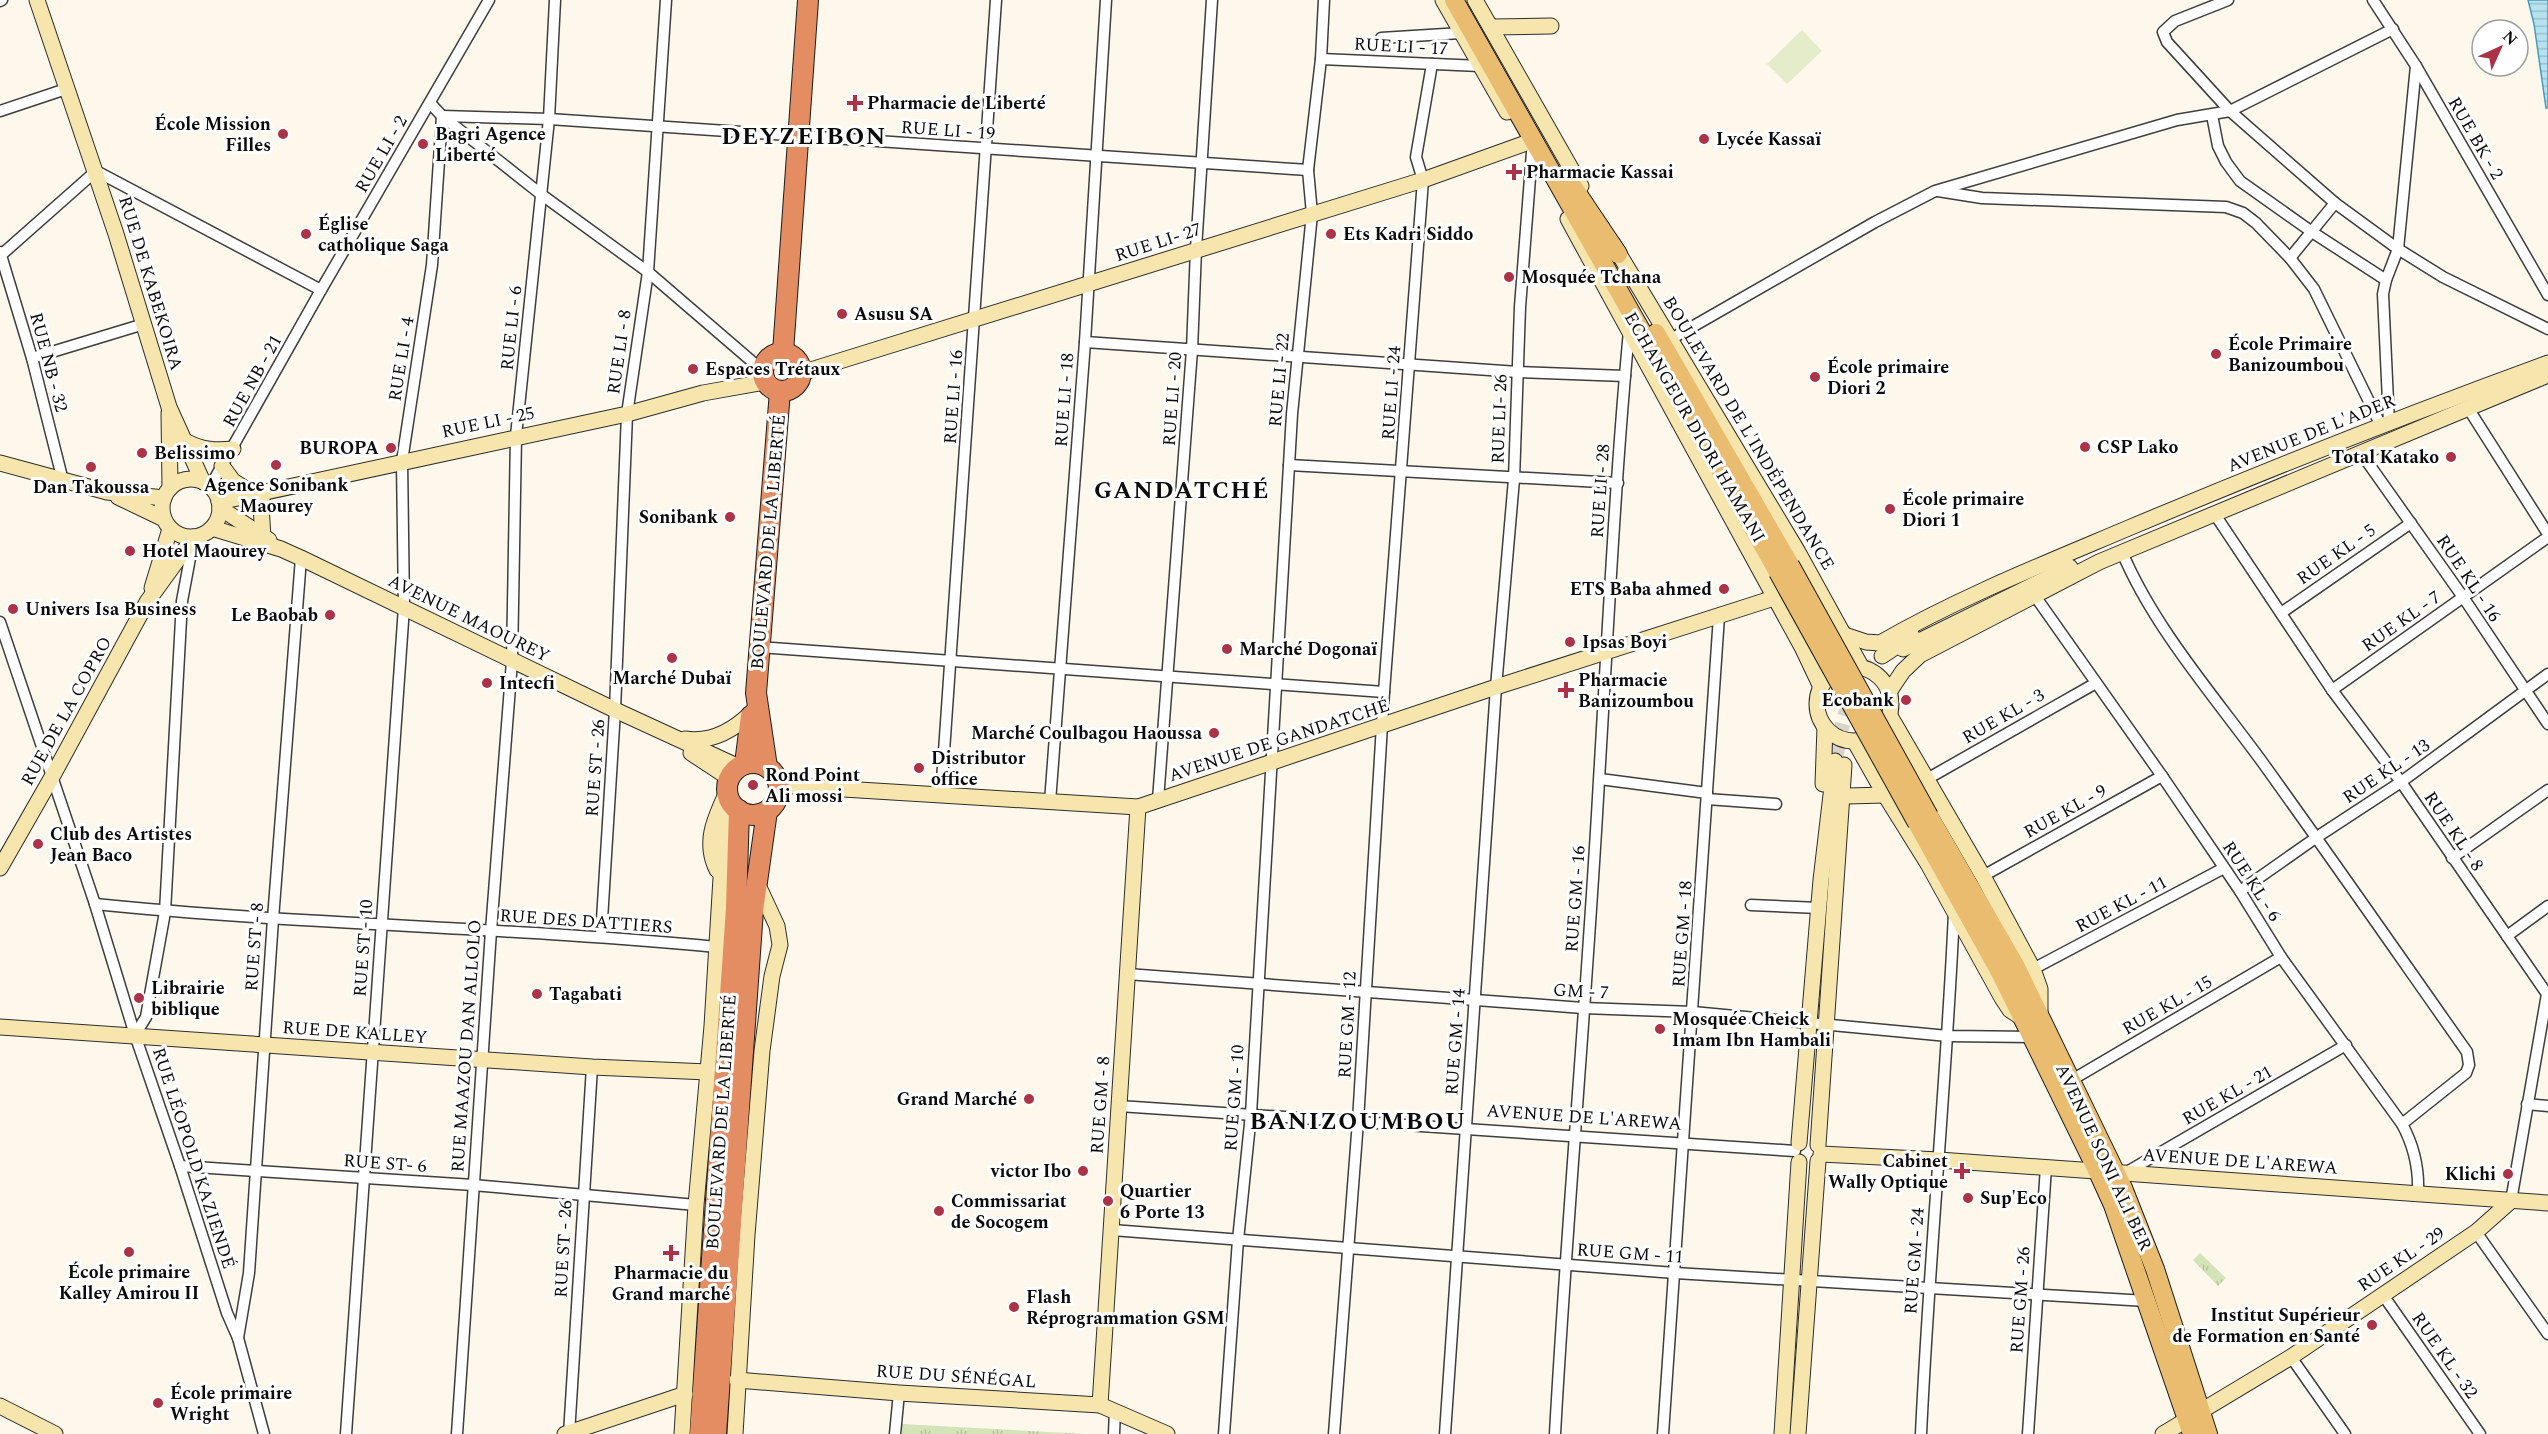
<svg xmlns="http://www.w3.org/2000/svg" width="2548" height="1434" font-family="Spectral,serif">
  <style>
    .grass { fill: url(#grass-tufts) }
    .pitch { fill: #e4ecca }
    .plaza { fill: #ebe5dc }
    .water { fill: url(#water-rules); stroke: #449dbe; stroke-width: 1.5 }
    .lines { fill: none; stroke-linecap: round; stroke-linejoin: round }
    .secondary-tunnel { stroke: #d9d4ca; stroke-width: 15; stroke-dasharray: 15 8; stroke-linecap: butt }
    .street-casing { stroke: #3e3e3e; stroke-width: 13 }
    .secondary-casing { stroke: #2d2d2d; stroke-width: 17 }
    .primary-casing { stroke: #1c1c1c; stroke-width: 20 }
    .highway-casing { stroke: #1c1c1c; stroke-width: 22 }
    .street { stroke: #fff; stroke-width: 10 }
    .secondary { stroke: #f6e5ad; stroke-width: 15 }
    .primary { stroke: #eabc6f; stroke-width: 18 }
    .highway { stroke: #e58d62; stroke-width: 20 }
    .primary-bridge-casing { stroke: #1c1c1c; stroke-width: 20; stroke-linecap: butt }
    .primary-bridge { stroke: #eabc6f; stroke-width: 18 }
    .poi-dot { fill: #ac3248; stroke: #fff; stroke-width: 2 }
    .labels { text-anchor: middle; stroke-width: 6; stroke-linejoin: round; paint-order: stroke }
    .street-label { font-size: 18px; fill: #0b0b0b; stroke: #fff }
    .poi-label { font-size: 18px; font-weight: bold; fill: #0b0b0b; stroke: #fff; text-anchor: start }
    .district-label { font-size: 24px; font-weight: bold; letter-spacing: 1.5px; fill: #0b0b0b; stroke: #fff }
  </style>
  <defs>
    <pattern id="grass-tufts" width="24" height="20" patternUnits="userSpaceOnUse" patternTransform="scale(1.5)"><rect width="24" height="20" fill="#d5e3b9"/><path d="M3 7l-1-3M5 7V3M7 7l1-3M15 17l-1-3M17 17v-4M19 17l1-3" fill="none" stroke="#b6c19e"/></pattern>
    <pattern id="water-rules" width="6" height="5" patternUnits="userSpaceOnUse" patternTransform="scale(1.5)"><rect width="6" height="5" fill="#b6e1ef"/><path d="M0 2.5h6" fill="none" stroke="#9bc0cc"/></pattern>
  </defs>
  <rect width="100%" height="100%" fill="#fdf7ec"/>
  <g class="grass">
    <polygon points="2200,1253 2226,1278 2218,1286 2193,1260"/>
    <polygon points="902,1424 1086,1434 902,1434"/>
  </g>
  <polygon class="pitch" points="1802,30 1822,51 1787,84 1767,64"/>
  <circle class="plaza" cx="780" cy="371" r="9"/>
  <polygon class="water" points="2528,0 2548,0 2548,108 2546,108 2534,24"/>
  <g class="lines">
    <path class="secondary-tunnel" d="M1835 761C1844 714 1847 692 1882 656"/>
    <g class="street-casing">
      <g id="street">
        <polyline points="2228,0 2175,21 2163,32 2167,42 2230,111 2335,203 2398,249 2443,277 2548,329"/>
        <polyline points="2373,0 2416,66 2548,295"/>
        <polyline points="0,1 2,0"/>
        <polyline points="1381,38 1461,33"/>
        <polyline points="1321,59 1480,66"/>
        <polyline points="430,103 442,116 542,195 648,272 762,370"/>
        <polyline points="0,111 66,89"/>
        <polyline points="2212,115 2218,146 2226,162 2240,181 2312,232 2386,280"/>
        <polyline points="1938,191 1982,198 2226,207 2243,213 2256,223 2290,258 2314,289 2381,426"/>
        <polyline points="0,252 32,358 63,481"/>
        <polyline points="0,256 96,171 321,290"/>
        <polyline points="2290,258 2335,203"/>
        <polyline points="1671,339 1875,222 1935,191 2177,120 2230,111 2393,29"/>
        <polyline points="1085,342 1518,372 1625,376"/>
        <polyline points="32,358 144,324"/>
        <polyline points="2468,408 2548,534"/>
        <polyline points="2389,423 2383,294 2386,280 2398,249 2416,66"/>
        <polyline points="2361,453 2463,597 2548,724"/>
        <polyline points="1289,465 1618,483"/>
        <polyline points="210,487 321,290 489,0"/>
        <polyline points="2214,513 2332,690 2401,782 2547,994 2511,1201"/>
        <path d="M2122 552C2153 626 2213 695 2260 759 2330 856 2398 954 2467 1052L2469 1065 2466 1073 2402 1124"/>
        <path d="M2035 596 2162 776 2240 891 2281 957 2402 1124C2414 1146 2419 1167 2418 1192"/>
        <polyline points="2281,613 2411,523"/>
        <polyline points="0,622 95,904 135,1035 180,1166 227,1313 238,1338 264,1434"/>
        <polyline points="759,647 1384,692"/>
        <polyline points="2332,690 2548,537"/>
        <polyline points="1600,779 1707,793"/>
        <polyline points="1927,779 2096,683"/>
        <polyline points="941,795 996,0"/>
        <polyline points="1707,799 1776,804"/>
        <polyline points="1158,800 1192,350 1196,249 1212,0"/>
        <polyline points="1050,802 1085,342 1106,0"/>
        <polyline points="2452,858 2548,790"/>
        <polyline points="1983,876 2162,776"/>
        <polyline points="2240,891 2317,837 2401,782 2548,674"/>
        <path d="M95 904C302 925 510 927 716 947"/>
        <polyline points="1751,905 1819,908"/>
        <polyline points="601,936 615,710 627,414 648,272 666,0"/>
        <polyline points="2507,936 2548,906"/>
        <polyline points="2033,969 2224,868"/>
        <polyline points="1127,974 1583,1008 1693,1012 1948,1036 2033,1037"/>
        <polyline points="135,1035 146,1017 165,912 182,601 190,558 202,535"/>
        <polyline points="2070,1081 2281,957"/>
        <polyline points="2527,1104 2548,1106"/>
        <polyline points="1119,1106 1795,1151"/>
        <polyline points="180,1166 473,1185 696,1205"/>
        <polyline points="2125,1173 2346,1045"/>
        <polyline points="1112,1230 1675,1273 2147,1301"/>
        <polyline points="2476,1232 2548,1334"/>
        <polyline points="2383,1295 2480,1434"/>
        <polyline points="238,1338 249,1273 273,919 301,558"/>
        <polyline points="2291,1357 2345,1434"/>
        <polyline points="346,1434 404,607 402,461 432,265 442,116 549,119 1308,170"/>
        <polyline points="457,1434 491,931 512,661 516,436 549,119 555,0"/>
        <polyline points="569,1434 592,1067"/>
        <polyline points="895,1434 899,1393"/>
        <polyline points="1114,1434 1115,1410"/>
        <polyline points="1224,1434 1238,1240 1251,1114 1292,414 1312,214 1308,170 1321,59 1324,0"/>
        <polyline points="1334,1434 1358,1121 1384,692 1423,180 1416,157 1432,64"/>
        <polyline points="1445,1434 1496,687 1514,479 1520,307 1532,152"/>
        <path d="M1555 1434C1567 1216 1587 998 1599 780 1608 630 1615 481 1629 331"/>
        <polyline points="1663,1434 1719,616"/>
        <path d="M1921 1434C1929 1260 1946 1087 1954 913"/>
        <polyline points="2028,1434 2046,1167"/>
      </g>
    </g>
    <g class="secondary-casing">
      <g id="secondary">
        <polyline points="37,0 116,234 169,407 203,482"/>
        <polyline points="1443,0 1507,112"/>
        <polyline points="1475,0 1581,186"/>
        <polyline points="1491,27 1551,26"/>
        <polyline points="1568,219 1803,649 1821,687"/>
        <polyline points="1613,244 1798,552 1862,668"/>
        <polyline points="801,373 1423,180 1526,143"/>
        <polyline points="169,413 170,488"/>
        <path d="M187 442C203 450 215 451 233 449"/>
        <polyline points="0,463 107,492 164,498"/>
        <polyline points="222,466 233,481 254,494"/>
        <circle cx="191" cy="508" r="29"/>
        <polyline points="118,497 164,519"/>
        <polyline points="219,502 627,414 703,393 765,382"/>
        <polyline points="220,508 269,540"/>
        <polyline points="212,528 281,549 301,558 615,710 739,767"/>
        <polyline points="263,537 261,506 263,492"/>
        <polyline points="152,588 170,529"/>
        <path d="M1845 635 1866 642 1880 643C1960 597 2046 563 2131 527 2269 469 2408 414 2548 363"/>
        <polyline points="1903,649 2070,567"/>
        <polyline points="1882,656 1912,636"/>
        <circle cx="1854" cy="704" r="37"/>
        <polyline points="1889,692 1903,671 1920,655 2099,562 2548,375"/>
        <polyline points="1890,716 1983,876 2033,969 2040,989 2040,1016"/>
        <path d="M685 739C712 743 734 730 752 712"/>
        <polyline points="1855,742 1885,795 1928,864 2002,998 2010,1010 2019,1016"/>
        <polyline points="691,753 729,778"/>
        <polyline points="1823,784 1825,727"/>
        <polyline points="778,785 1138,807 1496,687 1774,598"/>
        <polyline points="1847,796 1885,795"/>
        <polyline points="0,868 52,777 147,602 194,537"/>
        <path d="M717 870C703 842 715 818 727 792"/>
        <polyline points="0,1027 592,1067 708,1072"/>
        <polyline points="1799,1143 1821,880 1835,761"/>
        <polyline points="1818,1145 1844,765"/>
        <polyline points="1821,1154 1939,1160 2548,1203"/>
        <polyline points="737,1380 899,1393 1100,1405 1167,1434"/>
        <polyline points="1100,1405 1138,807"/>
        <polyline points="0,1406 55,1434"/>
        <polyline points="565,1434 685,1394"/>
        <polyline points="682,1434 696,1205 712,1026 721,878 721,843 724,824 733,806"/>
        <polyline points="735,1434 747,1235 762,1051 772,976 780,945 777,926 757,883"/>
        <polyline points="1782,1434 1799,1162"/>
        <polyline points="1798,1434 1818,1161"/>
        <polyline points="2163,1434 2291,1357 2476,1232 2511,1201"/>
      </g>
    </g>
    <g class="primary-casing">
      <g id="primary">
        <polyline points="1454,0 1778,572"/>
        <polyline points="1567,178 1618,254"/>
        <polyline points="1656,333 1790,565"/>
        <polyline points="1929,816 2015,965 2123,1188 2155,1269 2208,1434"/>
        <polyline points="1917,823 2000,972 2098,1172 2113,1205 2192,1434"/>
      </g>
    </g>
    <g class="highway-casing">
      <g id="highway">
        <polyline points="783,352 808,0"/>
        <circle cx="782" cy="372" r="19"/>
        <circle cx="753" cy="789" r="26"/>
        <polyline points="745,764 751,716"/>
        <polyline points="767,767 756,693 780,391"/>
        <polyline points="700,1434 736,908 739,810"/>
        <polyline points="716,1434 753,910 767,811"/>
      </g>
    </g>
    <use href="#street" class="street"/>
    <use href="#secondary" class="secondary"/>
    <use href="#primary" class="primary"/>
    <use href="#highway" class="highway"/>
    <g class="primary-bridge-casing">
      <g id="primary-bridge">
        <polyline points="1790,565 1929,816"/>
        <polyline points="1778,572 1917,823"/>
      </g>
    </g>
    <use href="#primary-bridge" class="primary-bridge"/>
  </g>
  <g class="poi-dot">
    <path d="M852 94h6v6h6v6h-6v6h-6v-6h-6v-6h6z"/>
    <circle cx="283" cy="134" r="6"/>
    <circle cx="1704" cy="139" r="6"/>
    <circle cx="423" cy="144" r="6"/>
    <path d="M1511 163h6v6h6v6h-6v6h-6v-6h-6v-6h6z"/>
    <circle cx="306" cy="234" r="6"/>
    <circle cx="1331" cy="234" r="6"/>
    <circle cx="1509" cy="277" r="6"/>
    <circle cx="842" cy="314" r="6"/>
    <circle cx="2216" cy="354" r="6"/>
    <circle cx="693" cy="369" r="6"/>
    <circle cx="1815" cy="377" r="6"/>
    <circle cx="2085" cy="447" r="6"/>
    <circle cx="391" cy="448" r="6"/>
    <circle cx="142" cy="453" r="6"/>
    <circle cx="2451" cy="457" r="6"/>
    <circle cx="276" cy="465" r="6"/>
    <circle cx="91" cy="467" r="6"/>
    <circle cx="1890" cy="509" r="6"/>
    <circle cx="730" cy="517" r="6"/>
    <circle cx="130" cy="551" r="6"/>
    <circle cx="1724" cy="589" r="6"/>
    <circle cx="13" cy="609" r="6"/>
    <circle cx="330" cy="615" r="6"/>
    <circle cx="1570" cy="642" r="6"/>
    <circle cx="1227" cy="649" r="6"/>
    <circle cx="672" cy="658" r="6"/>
    <circle cx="487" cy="683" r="6"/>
    <path d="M1563 681h6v6h6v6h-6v6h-6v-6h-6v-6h6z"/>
    <circle cx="1906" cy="700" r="6"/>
    <circle cx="1214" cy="733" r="6"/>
    <circle cx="919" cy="768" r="6"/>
    <circle cx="753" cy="785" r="6"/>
    <circle cx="38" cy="844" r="6"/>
    <circle cx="537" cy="994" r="6"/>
    <circle cx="139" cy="998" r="6"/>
    <circle cx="1660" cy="1029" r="6"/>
    <circle cx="1029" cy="1099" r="6"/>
    <circle cx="1083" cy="1171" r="6"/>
    <path d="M1959 1162h6v6h6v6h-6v6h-6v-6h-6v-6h6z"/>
    <circle cx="2508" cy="1174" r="6"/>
    <circle cx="1968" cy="1198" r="6"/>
    <circle cx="1108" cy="1201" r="6"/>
    <circle cx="939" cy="1211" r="6"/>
    <circle cx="129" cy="1252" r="6"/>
    <path d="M668 1244h6v6h6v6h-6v6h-6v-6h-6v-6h6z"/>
    <circle cx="1014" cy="1307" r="6"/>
    <circle cx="2372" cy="1325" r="6"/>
    <circle cx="158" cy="1403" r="6"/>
  </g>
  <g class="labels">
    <g class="street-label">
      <text transform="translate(1401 46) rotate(3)" y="6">RUE LI - 17</text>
      <text transform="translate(948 130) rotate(4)" y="6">RUE LI - 19</text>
      <text transform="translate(2476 138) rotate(60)" y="6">RUE BK - 2</text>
      <text transform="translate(381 154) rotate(-60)" y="6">RUE LI - 2</text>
      <text transform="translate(1158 242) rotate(-18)" y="6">RUE LI- 27</text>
      <text transform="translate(151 283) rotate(73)" y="6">RUE DE KABEKOIRA</text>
      <text transform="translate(511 328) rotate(-84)" y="6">RUE LI - 6</text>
      <text transform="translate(619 352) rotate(-82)" y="6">RUE LI - 8</text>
      <text transform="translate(401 359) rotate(-81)" y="6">RUE LI - 4</text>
      <text transform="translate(49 362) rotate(75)" y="6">RUE NB - 32</text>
      <text transform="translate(1279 380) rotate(-85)" y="6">RUE LI - 22</text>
      <text transform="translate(252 381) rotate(-61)" y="6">RUE NB - 21</text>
      <text transform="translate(1391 393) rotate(-86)" y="6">RUE LI - 24</text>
      <text transform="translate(953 397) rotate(-86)" y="6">RUE LI - 16</text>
      <text transform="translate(1172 399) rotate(-86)" y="6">RUE LI - 20</text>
      <text transform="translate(1064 400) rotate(-86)" y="6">RUE LI - 18</text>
      <text transform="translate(1499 419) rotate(-88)" y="6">RUE LI- 26</text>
      <text transform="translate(488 422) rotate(-12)" y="6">RUE LI - 25</text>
      <text transform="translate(1695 427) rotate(60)" y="6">ECHANGEUR DIORI HAMANI</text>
      <text transform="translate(1749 433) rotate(59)" y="6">BOULEVARD DE L'INDÉPENDANCE</text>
      <text transform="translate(2311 433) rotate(-22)" y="6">AVENUE DE L'ADER</text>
      <text transform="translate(1600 491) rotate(-86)" y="6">RUE LI - 28</text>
      <text transform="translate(768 542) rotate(-85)" y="6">BOULEVARD DE LA LIBERTÉ</text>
      <text transform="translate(2336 554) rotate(-35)" y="6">RUE KL - 5</text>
      <text transform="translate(2469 578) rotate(56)" y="6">RUE KL - 16</text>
      <text transform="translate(469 618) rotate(26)" y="6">AVENUE MAOUREY</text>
      <text transform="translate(2401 621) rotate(-35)" y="6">RUE KL - 7</text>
      <text transform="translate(66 711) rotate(-61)" y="6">RUE DE LA COPRO</text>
      <text transform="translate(2003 716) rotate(-30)" y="6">RUE KL - 3</text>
      <text transform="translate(1279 740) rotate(-18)" y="6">AVENUE DE GANDATCHÉ</text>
      <text transform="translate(595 768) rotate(-86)" y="6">RUE ST - 26</text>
      <text transform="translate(2386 771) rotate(-34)" y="6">RUE KL - 13</text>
      <text transform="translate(2065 811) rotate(-29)" y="6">RUE KL - 9</text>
      <text transform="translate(2454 831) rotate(56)" y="6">RUE KL - 8</text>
      <text transform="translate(2252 881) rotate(57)" y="6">RUE KL - 6</text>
      <text transform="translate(1575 899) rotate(-86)" y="6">RUE GM - 16</text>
      <text transform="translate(2121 904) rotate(-28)" y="6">RUE KL - 11</text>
      <text transform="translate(586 921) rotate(4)" y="6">RUE DES DATTIERS</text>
      <text transform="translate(1682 934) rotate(-86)" y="6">RUE GM - 18</text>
      <text transform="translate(254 947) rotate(-86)" y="6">RUE ST - 8</text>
      <text transform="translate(363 948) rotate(-86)" y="6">RUE ST - 10</text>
      <text transform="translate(1581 991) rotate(3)" y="6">GM - 7</text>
      <text transform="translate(2167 1005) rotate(-30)" y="6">RUE KL - 15</text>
      <text transform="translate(1347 1025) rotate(-87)" y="6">RUE GM - 12</text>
      <text transform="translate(355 1032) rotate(4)" y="6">RUE DE KALLEY</text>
      <text transform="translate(1455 1042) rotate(-86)" y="6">RUE GM - 14</text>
      <text transform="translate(466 1046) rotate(-86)" y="6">RUE MAAZOU DAN ALLOLO</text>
      <text transform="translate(2227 1095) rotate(-30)" y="6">RUE KL - 21</text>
      <text transform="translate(1234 1098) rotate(-86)" y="6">RUE GM - 10</text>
      <text transform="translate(1100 1105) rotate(-86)" y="6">RUE GM - 8</text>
      <text transform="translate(1584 1117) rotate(4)" y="6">AVENUE DE L'AREWA</text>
      <text transform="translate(721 1122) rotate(-86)" y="6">BOULEVARD DE LA LIBERTÉ</text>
      <text transform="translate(2104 1157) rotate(65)" y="6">AVENUE SONI ALI BER</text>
      <text transform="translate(194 1158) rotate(72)" y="6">RUE LÉOPOLD KAZIENDÉ</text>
      <text transform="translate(2240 1161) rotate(4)" y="6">AVENUE DE L'AREWA</text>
      <text transform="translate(385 1163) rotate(4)" y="6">RUE ST- 6</text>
      <text transform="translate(563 1249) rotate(-87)" y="6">RUE ST - 26</text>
      <text transform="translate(1630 1253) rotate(4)" y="6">RUE GM - 11</text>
      <text transform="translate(2401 1259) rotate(-34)" y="6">RUE KL - 29</text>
      <text transform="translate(1914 1261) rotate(-86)" y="6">RUE GM - 24</text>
      <text transform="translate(2020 1300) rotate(-86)" y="6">RUE GM - 26</text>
      <text transform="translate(2445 1355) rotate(55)" y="6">RUE KL - 32</text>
      <text transform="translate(956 1376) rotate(4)" y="6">RUE DU SÉNÉGAL</text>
    </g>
    <g class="poi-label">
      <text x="867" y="109">Pharmacie de Liberté</text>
      <text x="271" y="130" text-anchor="end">École Mission<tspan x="271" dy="21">Filles</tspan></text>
      <text x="435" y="140">Bagri Agence<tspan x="435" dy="21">Liberté</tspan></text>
      <text x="1716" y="145">Lycée Kassaï</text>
      <text x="1526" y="178">Pharmacie Kassai</text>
      <text x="318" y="230">Église<tspan x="318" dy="21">catholique Saga</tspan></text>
      <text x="1343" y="240">Ets Kadri Siddo</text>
      <text x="1521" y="283">Mosquée Tchana</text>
      <text x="854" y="320">Asusu SA</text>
      <text x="2228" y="350">École Primaire<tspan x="2228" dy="21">Banizoumbou</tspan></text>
      <text x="1827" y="373">École primaire<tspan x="1827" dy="21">Diori 2</tspan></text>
      <text x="705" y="375">Espaces Trétaux</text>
      <text x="2097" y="453">CSP Lako</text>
      <text x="379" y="454" text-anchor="end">BUROPA</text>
      <text x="154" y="459">Belissimo</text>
      <text x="2439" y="463" text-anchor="end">Total Katako</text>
      <text x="276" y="491" text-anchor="middle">Agence Sonibank<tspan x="276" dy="21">Maourey</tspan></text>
      <text x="91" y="493" text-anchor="middle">Dan Takoussa</text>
      <text x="1902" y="505">École primaire<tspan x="1902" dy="21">Diori 1</tspan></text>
      <text x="718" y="523" text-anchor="end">Sonibank</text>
      <text x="142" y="557">Hotel Maourey</text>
      <text x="1712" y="595" text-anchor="end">ETS Baba ahmed</text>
      <text x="25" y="615">Univers Isa Business</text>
      <text x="318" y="621" text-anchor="end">Le Baobab</text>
      <text x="1582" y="648">Ipsas Boyi</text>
      <text x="1239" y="655">Marché Dogonaï</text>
      <text x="672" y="684" text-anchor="middle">Marché Dubaï</text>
      <text x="1578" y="686">Pharmacie<tspan x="1578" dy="21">Banizoumbou</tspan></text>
      <text x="499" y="689">Intecfi</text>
      <text x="1894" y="706" text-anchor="end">Ecobank</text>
      <text x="1202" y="739" text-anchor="end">Marché Coulbagou Haoussa</text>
      <text x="931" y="764">Distributor<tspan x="931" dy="21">office</tspan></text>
      <text x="765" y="781">Rond Point<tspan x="765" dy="21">Ali mossi</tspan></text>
      <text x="50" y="840">Club des Artistes<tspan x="50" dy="21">Jean Baco</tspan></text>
      <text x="151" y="994">Librairie<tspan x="151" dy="21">biblique</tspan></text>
      <text x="549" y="1000">Tagabati</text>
      <text x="1672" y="1025">Mosquée Cheick<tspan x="1672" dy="21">Imam Ibn Hambali</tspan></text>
      <text x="1017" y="1105" text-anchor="end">Grand Marché</text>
      <text x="1948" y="1167" text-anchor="end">Cabinet<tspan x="1948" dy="21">Wally Optique</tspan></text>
      <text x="1071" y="1177" text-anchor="end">victor Ibo</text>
      <text x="2496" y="1180" text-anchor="end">Klichi</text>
      <text x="1120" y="1197">Quartier<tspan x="1120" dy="21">6 Porte 13</tspan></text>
      <text x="1980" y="1204">Sup'Eco</text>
      <text x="951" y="1207">Commissariat<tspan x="951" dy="21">de Socogem</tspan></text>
      <text x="129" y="1278" text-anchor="middle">École primaire<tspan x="129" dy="21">Kalley Amirou II</tspan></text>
      <text x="671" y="1279" text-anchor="middle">Pharmacie du<tspan x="671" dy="21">Grand marché</tspan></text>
      <text x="1026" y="1303">Flash<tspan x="1026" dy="21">Réprogrammation GSM</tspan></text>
      <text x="2360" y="1321" text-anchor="end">Institut Supérieur<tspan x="2360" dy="21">de Formation en Santé</tspan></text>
      <text x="170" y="1399">École primaire<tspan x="170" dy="21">Wright</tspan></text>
    </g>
    <g class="district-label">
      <text x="804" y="144">DEYZEIBON</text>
      <text x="1182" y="498">GANDATCHÉ</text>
      <text x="1358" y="1129">BANIZOUMBOU</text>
    </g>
  </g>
  <g transform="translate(2500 48) rotate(45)"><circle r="28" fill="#ffffff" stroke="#9d9d9d" stroke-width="1.5"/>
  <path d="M0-4.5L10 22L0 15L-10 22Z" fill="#ac3248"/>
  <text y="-9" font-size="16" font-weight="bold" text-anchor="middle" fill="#0b0b0b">N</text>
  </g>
</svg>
